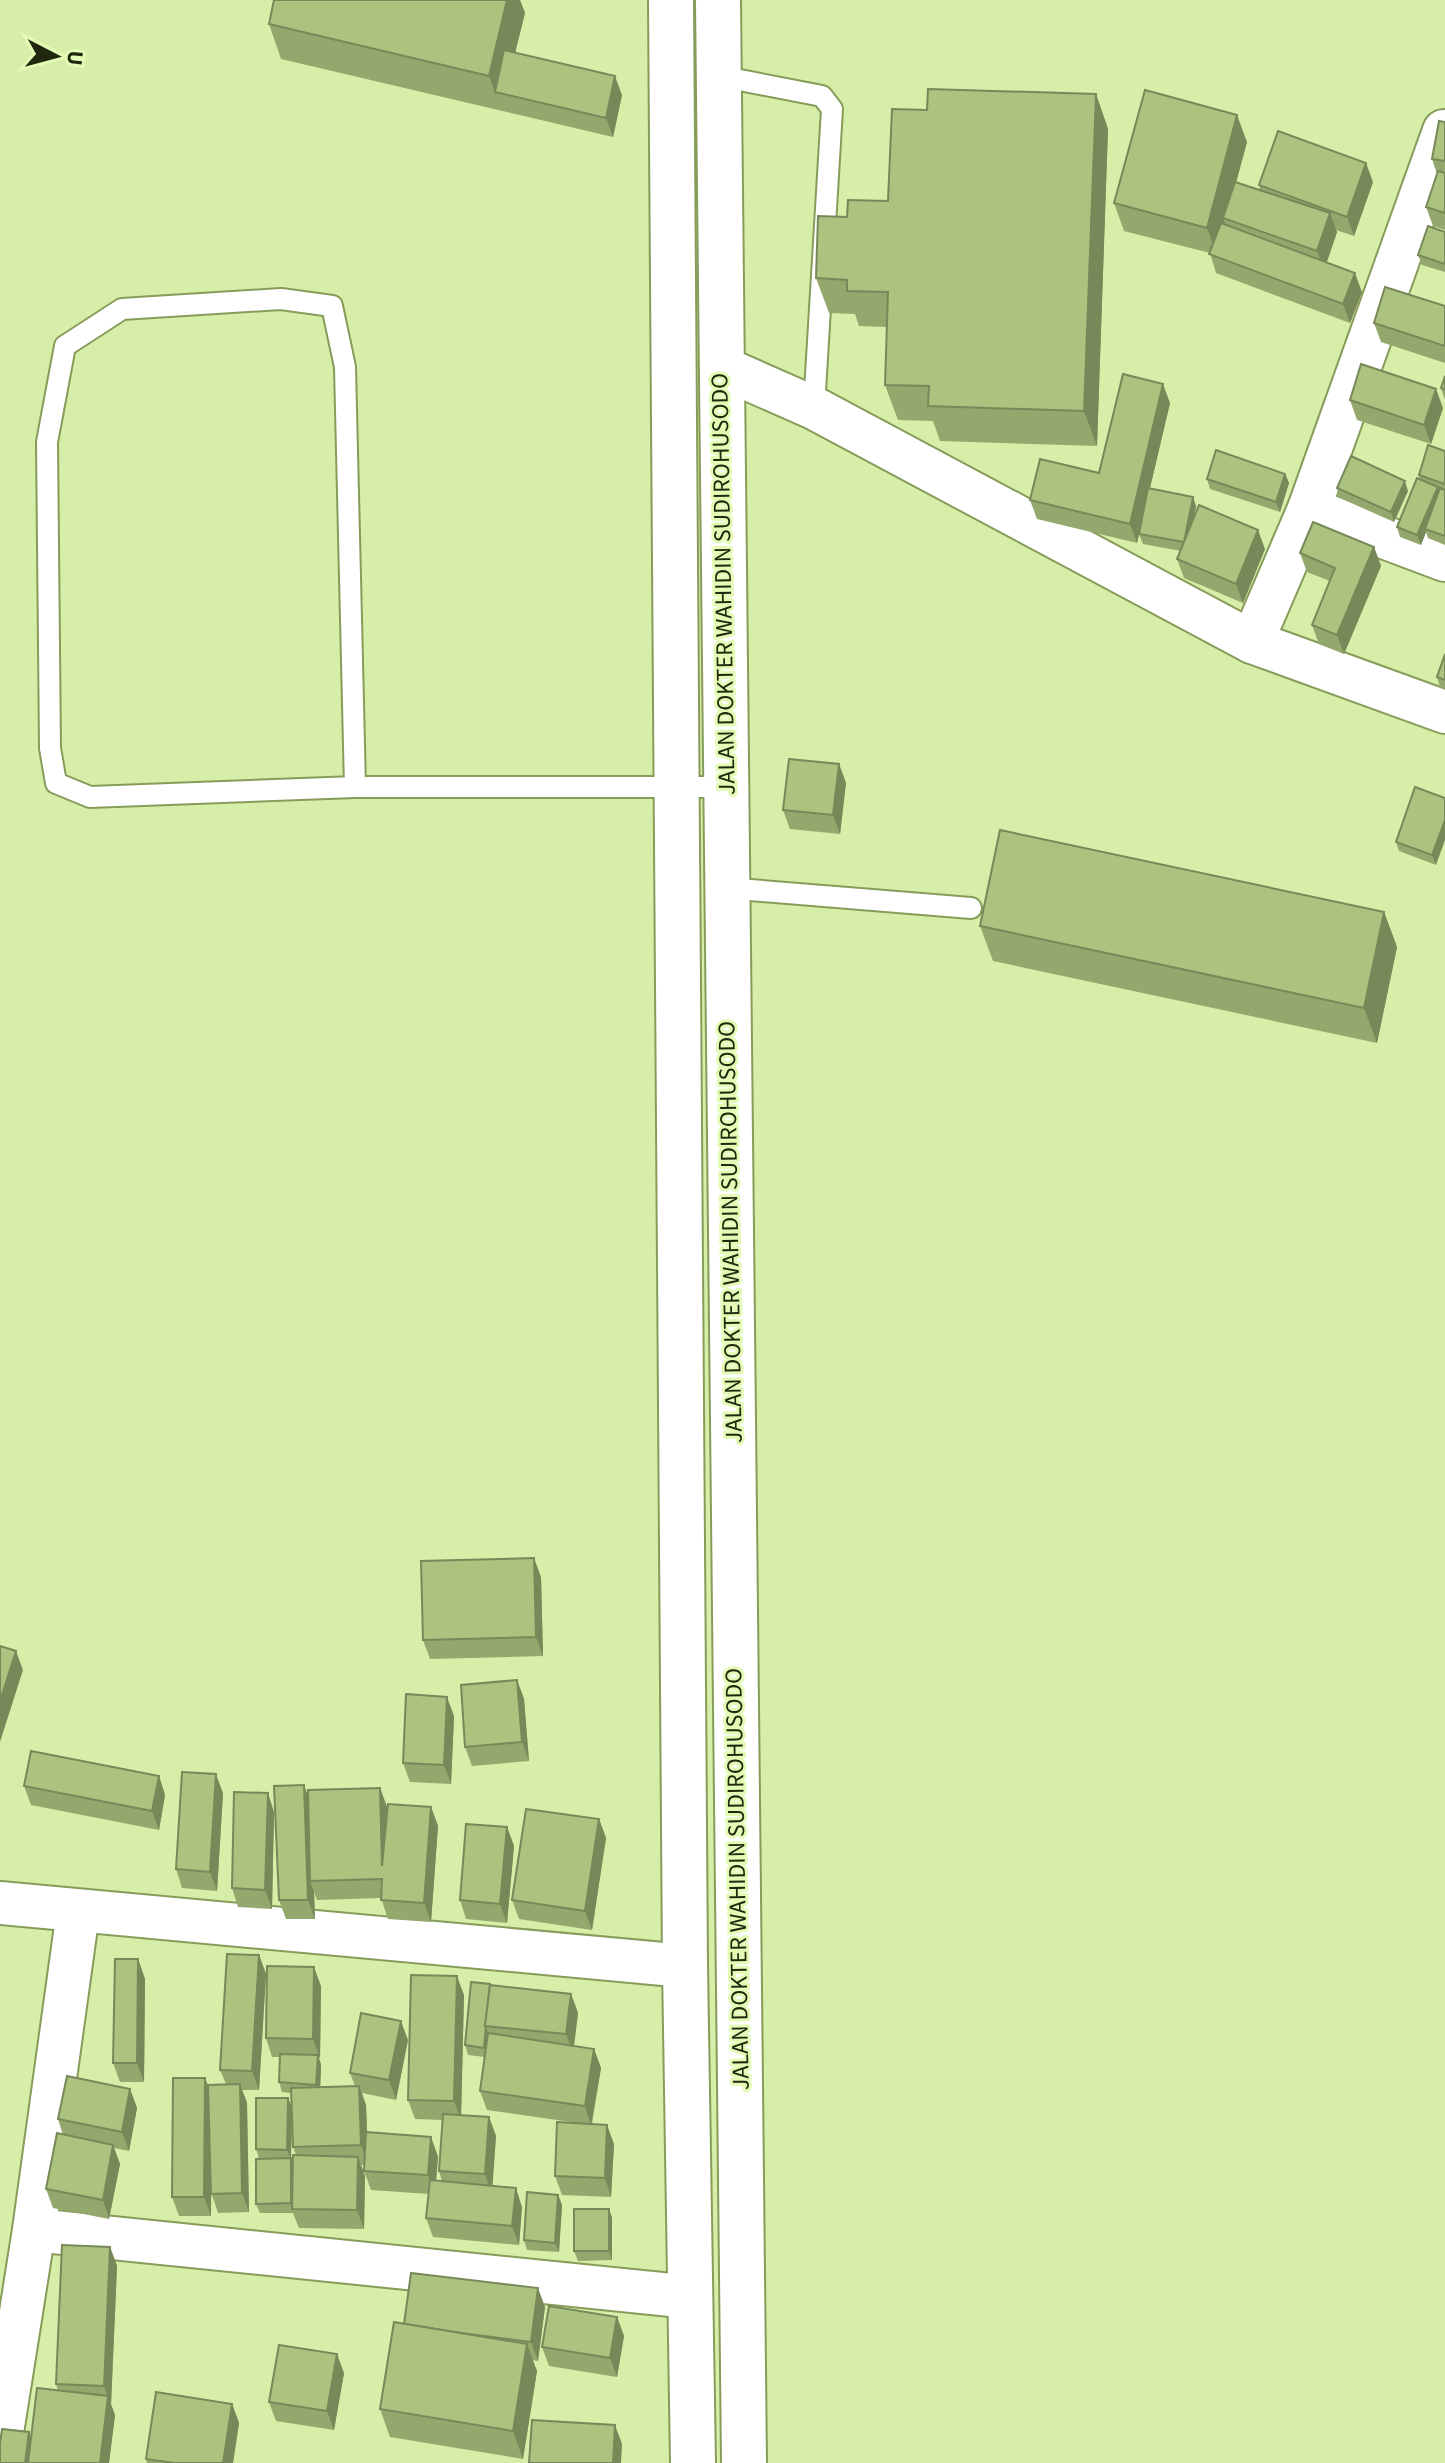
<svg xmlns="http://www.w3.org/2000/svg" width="1445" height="2463" font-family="'Source Sans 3',sans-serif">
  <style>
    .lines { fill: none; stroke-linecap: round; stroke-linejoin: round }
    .service-casing { stroke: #879c5a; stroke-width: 24 }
    .minor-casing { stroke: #879c5a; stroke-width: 46 }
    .trunk-casing { stroke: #879c5a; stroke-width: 48 }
    .service { stroke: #fff; stroke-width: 20 }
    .minor { stroke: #fff; stroke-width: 42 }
    .trunk { stroke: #fff; stroke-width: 44 }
    .wall { fill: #94a86d; fill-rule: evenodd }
    .shaded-wall { fill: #788859 }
    .building { fill: #acc37f; stroke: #788859; stroke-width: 2 }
    .labels { text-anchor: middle; stroke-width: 6; stroke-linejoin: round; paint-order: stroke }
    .street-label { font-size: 24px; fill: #20280d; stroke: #e3fbb5 }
  </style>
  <rect width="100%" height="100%" fill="#d6eea8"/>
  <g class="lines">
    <g class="service-casing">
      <g id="service">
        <polyline points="719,76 822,96 832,109 814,408"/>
        <polyline points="355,787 345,367 332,306 281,299 122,309 65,346 47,442 50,748 56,783 90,797 355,787 724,787"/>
        <polyline points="726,888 971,908"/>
      </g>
    </g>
    <g class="minor-casing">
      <g id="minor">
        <polyline points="721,367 814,408 1252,642 1445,712"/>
        <polyline points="1309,509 1445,560"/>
        <polyline points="1252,642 1309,509 1444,131"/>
        <polyline points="0,1903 685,1966"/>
        <polyline points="34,2230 691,2297"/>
        <polyline points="0,2445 34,2230 78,1912"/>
      </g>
    </g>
    <g class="trunk-casing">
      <g id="trunk">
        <polyline points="671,0 685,1966 693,2463"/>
        <polyline points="718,0 744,2463"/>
      </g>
    </g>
    <use href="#service" class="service"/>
    <use href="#minor" class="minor"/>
    <use href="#trunk" class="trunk"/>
  </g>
  <g class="wall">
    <polygon points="507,0 520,0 525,13 515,52 622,95 613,137 281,59 269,24"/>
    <polygon points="1096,94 1108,129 1097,446 940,441 933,421 898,420 885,385 887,327 859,326 855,314 829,313 816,278 847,217 888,201 927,110"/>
    <polygon points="1445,122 1445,230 1433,226 1426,207 1437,174 1432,159"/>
    <polygon points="1247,142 1236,182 1260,190 1259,185 1373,182 1354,236 1336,230 1337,232 1327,262 1362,292 1350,323 1216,273 1210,253 1124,231 1114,203"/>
    <polygon points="1445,232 1445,272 1422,265 1418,255"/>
    <polygon points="1445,306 1445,363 1381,342 1374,323"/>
    <polygon points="1445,376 1445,400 1441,388"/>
    <polygon points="1350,400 1443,408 1431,444 1357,420"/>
    <polygon points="1170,403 1150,488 1196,506 1194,516 1265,549 1243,603 1184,578 1177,559 1181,551 1143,544 1139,534 1141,526 1137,543 1037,519 1030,500 1099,473"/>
    <polygon points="1445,451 1445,545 1428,538 1426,532 1421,545 1400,537 1397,527 1420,480 1419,475"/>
    <polygon points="1285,474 1289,483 1280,512 1210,489 1207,479"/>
    <polygon points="1337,488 1408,491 1394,522 1340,498"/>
    <polygon points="1374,547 1381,566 1344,654 1319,644 1312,625 1330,581 1307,572 1300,553"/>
    <polygon points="1445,654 1445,689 1440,687 1437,677"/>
    <polygon points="839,764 846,783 840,834 790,829 783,810"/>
    <polygon points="1415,787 1436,865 1399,851 1396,842"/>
    <polygon points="1384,912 1397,947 1377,1043 993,961 980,926"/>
    <polygon points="541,1577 543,1656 430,1659 423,1640"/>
    <polygon points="517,1680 524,1699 529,1761 472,1766 465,1747"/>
    <polygon points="454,1716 451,1784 410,1782 403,1763"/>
    <polygon points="159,1776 165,1795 159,1830 31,1805 24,1786"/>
    <polygon points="304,1785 308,1798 380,1788 387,1807 431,1807 438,1826 431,1922 388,1919 381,1898 317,1900 314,1892 315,1919 286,1919 279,1900"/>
    <polygon points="223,1793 217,1891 182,1888 176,1869"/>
    <polygon points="274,1812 272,1909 238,1907 232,1888"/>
    <polygon points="599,1819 606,1838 592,1930 519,1919 512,1900"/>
    <polygon points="507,1827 514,1846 507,1923 466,1919 460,1900"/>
    <polygon points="259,1955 266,1974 259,2090 242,2090 247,2103 249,2212 218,2213 211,2192 211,2216 179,2216 172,2197 205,2078 208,2086 226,2084 220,2070"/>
    <polygon points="138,1959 145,1979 144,2082 120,2082 113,2063"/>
    <polygon points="491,1985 571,1994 578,2013 574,2046 594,2049 601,2068 592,2124 614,2144 611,2197 562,2195 555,2176 578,2123 487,2110 480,2091 485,2057 468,2055 465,2045"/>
    <path d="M321 1986 320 2058H319L321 2065 320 2087 355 2086 350 2073 408 2040 396 2100 362 2093 366 2105 367 2132 431 2137 438 2157 436 2181H442L439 2171 443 2120 415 2119 408 2100 464 1995 461 2115 489 2117 496 2136 492 2186 522 2207 519 2245 433 2237 426 2218 429 2194 371 2190 364 2171V2165H361L365 2176 364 2229 299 2228 293 2213H260L256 2204 259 2158 256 2149 288 2098 292 2108 291 2093 282 2092 279 2082 280 2057H272L266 2038ZM292 2108 293 2147 296 2155 293 2163 291 2158Z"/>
    <polygon points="130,2089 137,2108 129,2151 114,2148 120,2164 109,2219 53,2208 46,2189 63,2135 58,2119"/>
    <polygon points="558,2195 562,2205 559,2252 527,2250 524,2240"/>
    <polygon points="609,2209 612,2218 612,2260 578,2261 574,2251"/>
    <polygon points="110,2247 117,2266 111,2405 115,2415 109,2463 0,2463 29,2432 31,2439 58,2391 56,2384"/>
    <polygon points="545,2307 538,2361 532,2360 537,2371 523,2459 390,2437 380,2409 404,2324"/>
    <polygon points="617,2317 624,2336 617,2377 549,2366 542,2347"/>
    <polygon points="344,2373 334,2430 276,2421 269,2402"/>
    <polygon points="232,2404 239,2423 233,2463 147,2463 146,2459"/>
  </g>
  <g class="shaded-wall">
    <polygon points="507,0 520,0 525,13 505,94 495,92 489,76"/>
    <polygon points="615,76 622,95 613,137 606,118"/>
    <polygon points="1096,94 1108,129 1097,446 1084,411"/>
    <polygon points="1237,115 1247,142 1226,220 1223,218 1225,224 1217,255 1207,228"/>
    <polygon points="1366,163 1373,182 1354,236 1347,217"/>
    <polygon points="1330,213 1337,232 1324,270 1317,251"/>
    <polygon points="1355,273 1362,292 1350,323 1343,304"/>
    <polygon points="1163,384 1170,403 1137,543 1130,524"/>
    <polygon points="1436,389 1443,408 1431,444 1424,425"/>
    <polygon points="1285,474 1289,483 1280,512 1276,502"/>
    <polygon points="1405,481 1408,491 1394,522 1391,512"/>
    <polygon points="1438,487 1441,497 1425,529 1426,532 1421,545 1417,535"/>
    <polygon points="1193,497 1196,506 1188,552 1184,542"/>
    <polygon points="1258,530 1265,549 1243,603 1236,584"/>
    <polygon points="1374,547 1381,566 1344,654 1337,635"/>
    <polygon points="839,764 846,783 840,834 833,815"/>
    <polygon points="1445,820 1445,840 1436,865 1432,855"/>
    <polygon points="1384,912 1397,947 1377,1043 1364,1008"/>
    <polygon points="534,1558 541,1577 543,1656 536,1637"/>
    <polygon points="16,1651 23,1670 0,1742 0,1701"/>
    <polygon points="517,1680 524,1699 529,1761 522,1742"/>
    <polygon points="447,1697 454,1716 451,1784 444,1765"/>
    <polygon points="216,1774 223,1793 217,1891 210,1872"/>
    <polygon points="159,1776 165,1795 159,1830 152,1811"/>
    <polygon points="304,1785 311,1804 310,1881 314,1892 315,1919 308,1900"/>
    <polygon points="380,1788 387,1807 382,1866"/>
    <polygon points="268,1793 274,1812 272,1909 265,1890"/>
    <polygon points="431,1807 438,1826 431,1922 424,1903"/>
    <polygon points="599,1819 606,1838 592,1930 585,1911"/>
    <polygon points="507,1827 514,1846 507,1923 500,1904"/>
    <polygon points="259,1955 266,1974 259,2090 252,2071"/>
    <polygon points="138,1959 145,1979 144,2082 137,2063"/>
    <polygon points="314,1967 321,1986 320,2058 313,2039"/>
    <polygon points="457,1976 464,1995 461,2120 454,2101"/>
    <polygon points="571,1994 578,2013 573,2053 566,2034"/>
    <polygon points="401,2021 408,2040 396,2100 389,2080"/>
    <polygon points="486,2028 490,2038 488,2057 484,2048"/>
    <polygon points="594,2049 601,2068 591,2125 585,2106"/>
    <polygon points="318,2055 321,2065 320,2095 316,2085"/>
    <polygon points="205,2078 212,2097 211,2216 204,2197"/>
    <polygon points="240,2084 247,2103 249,2212 242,2193"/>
    <polygon points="359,2086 366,2105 368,2164 361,2145"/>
    <polygon points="130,2089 137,2108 129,2151 122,2132"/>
    <polygon points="288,2098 292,2108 291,2159 287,2150"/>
    <polygon points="489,2117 496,2136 492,2194 485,2174"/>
    <polygon points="607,2125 614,2144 611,2197 605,2178"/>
    <polygon points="431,2137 438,2157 435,2194 428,2175"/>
    <polygon points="113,2145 120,2164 109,2219 103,2200"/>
    <polygon points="358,2157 365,2176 364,2229 357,2210"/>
    <polygon points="516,2188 522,2207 519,2245 512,2226"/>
    <polygon points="558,2195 562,2205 559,2252 555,2243"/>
    <polygon points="609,2209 612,2218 612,2260 609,2251"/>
    <polygon points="110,2247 117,2266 111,2405 104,2386"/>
    <polygon points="538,2288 545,2307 538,2361 531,2342"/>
    <polygon points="617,2317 624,2336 617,2377 610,2358"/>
    <polygon points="527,2344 537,2371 523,2459 513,2431"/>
    <polygon points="337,2354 344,2373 334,2430 327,2411"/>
    <polygon points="108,2396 115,2415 109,2463 100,2463"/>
    <polygon points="232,2404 239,2423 233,2463 223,2463"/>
    <polygon points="615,2425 622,2444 621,2463 613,2463"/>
    <polygon points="29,2432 33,2442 30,2463 25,2463"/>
  </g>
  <g class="building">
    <polygon points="274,0 507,0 489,76 269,24"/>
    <polygon points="504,50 615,76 606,118 495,92"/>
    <polygon points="928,89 1096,94 1084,411 928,406 929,386 885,385 888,292 847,291 847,280 816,278 818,216 847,217 848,200 888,201 892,109 927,110"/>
    <polygon points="1145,90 1237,115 1207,228 1114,203"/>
    <polygon points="1439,121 1445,122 1445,161 1432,159"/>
    <polygon points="1278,131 1366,163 1347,217 1259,185"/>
    <polygon points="1438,171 1445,173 1445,213 1426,207"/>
    <polygon points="1235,182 1330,213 1317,251 1223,218"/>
    <polygon points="1221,223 1355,273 1343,304 1209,254"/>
    <polygon points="1428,226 1445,232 1445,264 1418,255"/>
    <polygon points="1385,287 1445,306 1445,346 1374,323"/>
    <polygon points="1361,364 1436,389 1424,425 1350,400"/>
    <polygon points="1123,374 1163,384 1130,524 1030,500 1040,459 1099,473"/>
    <polygon points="1445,376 1445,390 1441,388"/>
    <polygon points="1428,445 1445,451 1445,484 1419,475"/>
    <polygon points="1216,450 1285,474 1276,502 1207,479"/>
    <polygon points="1351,456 1405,481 1391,512 1337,488"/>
    <polygon points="1417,478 1438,487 1417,535 1397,527"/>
    <polygon points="1148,488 1193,497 1184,542 1139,534"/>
    <polygon points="1440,488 1445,490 1445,536 1425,529"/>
    <polygon points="1199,505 1258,530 1236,584 1177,559"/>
    <polygon points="1313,522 1374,547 1337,635 1312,625 1335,568 1300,553"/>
    <polygon points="1445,654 1445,680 1437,677"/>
    <polygon points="789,759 839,764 833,815 783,810"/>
    <polygon points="1415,787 1445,798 1445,820 1432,855 1396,842"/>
    <polygon points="1000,830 1384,912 1364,1008 980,926"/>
    <polygon points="534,1558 536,1637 423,1640 421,1561"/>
    <polygon points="0,1646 16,1651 0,1701"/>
    <polygon points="517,1680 522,1742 465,1747 461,1685"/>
    <polygon points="406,1694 447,1697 444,1765 403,1763"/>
    <polygon points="31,1751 159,1776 152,1811 24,1786"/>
    <polygon points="182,1772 216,1774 210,1872 176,1869"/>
    <polygon points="304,1785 308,1900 279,1900 274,1786"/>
    <polygon points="380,1788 382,1866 388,1804 431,1807 424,1903 381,1900 382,1879 310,1881 308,1790"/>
    <polygon points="234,1792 268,1793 265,1890 232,1888"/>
    <polygon points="526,1809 599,1819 585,1911 512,1900"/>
    <polygon points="466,1824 507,1827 500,1904 460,1900"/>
    <polygon points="227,1954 259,1955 252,2071 220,2070"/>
    <polygon points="115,1959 138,1959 137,2063 113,2063"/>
    <polygon points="267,1966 314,1967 313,2039 266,2038"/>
    <polygon points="411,1975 457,1976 454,2101 408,2100"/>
    <polygon points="471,1982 490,1984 485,2026 486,2026 484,2048 465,2045"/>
    <polygon points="490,1985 571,1994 566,2034 485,2026"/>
    <polygon points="361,2013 401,2021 389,2080 350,2073"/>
    <polygon points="488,2033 594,2049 585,2106 480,2091"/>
    <polygon points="280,2054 318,2055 316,2085 279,2082"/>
    <polygon points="67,2076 130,2089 122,2132 58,2119"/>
    <polygon points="173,2078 205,2078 204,2197 172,2197"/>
    <polygon points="240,2084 242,2193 211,2194 208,2085"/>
    <polygon points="359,2086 361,2145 293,2147 291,2088"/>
    <polygon points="256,2098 288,2098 287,2150 256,2149"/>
    <polygon points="443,2114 489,2117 485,2174 439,2171"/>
    <polygon points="557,2122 607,2125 605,2178 555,2176"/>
    <polygon points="366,2132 431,2137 428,2175 364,2171"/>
    <polygon points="57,2133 113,2145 103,2200 46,2189"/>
    <polygon points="293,2155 358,2157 357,2210 292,2209"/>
    <polygon points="291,2158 291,2203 256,2204 256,2159"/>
    <polygon points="430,2180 516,2188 512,2226 426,2218"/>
    <polygon points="527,2192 558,2195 555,2243 524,2240"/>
    <rect x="574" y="2209" width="35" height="42"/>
    <polygon points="62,2245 110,2247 104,2386 56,2384"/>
    <polygon points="411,2273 538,2288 531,2342 461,2333 404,2324"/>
    <polygon points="549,2306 617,2317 610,2358 542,2347"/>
    <polygon points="394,2322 527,2344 513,2431 380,2409"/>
    <polygon points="279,2345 337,2354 327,2411 269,2402"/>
    <polygon points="37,2388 108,2396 100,2463 28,2463"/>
    <polygon points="156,2392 232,2404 223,2463 174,2463 146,2459"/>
    <polygon points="532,2420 615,2425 613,2463 529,2463"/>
    <polygon points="2,2429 29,2432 25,2463 0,2463 0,2443"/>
  </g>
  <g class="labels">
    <g class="street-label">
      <text transform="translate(723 584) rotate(-91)" y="8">JALAN DOKTER WAHIDIN SUDIROHUSODO</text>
      <text transform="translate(730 1232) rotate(-91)" y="8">JALAN DOKTER WAHIDIN SUDIROHUSODO</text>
      <text transform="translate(737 1879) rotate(-91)" y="8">JALAN DOKTER WAHIDIN SUDIROHUSODO</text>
    </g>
  </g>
  <g transform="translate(56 56) rotate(96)" stroke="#e3fbb5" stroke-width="6" paint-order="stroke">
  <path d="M0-6L14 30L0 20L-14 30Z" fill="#20280d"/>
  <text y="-12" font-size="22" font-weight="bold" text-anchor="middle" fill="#20280d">U</text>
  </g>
</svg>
